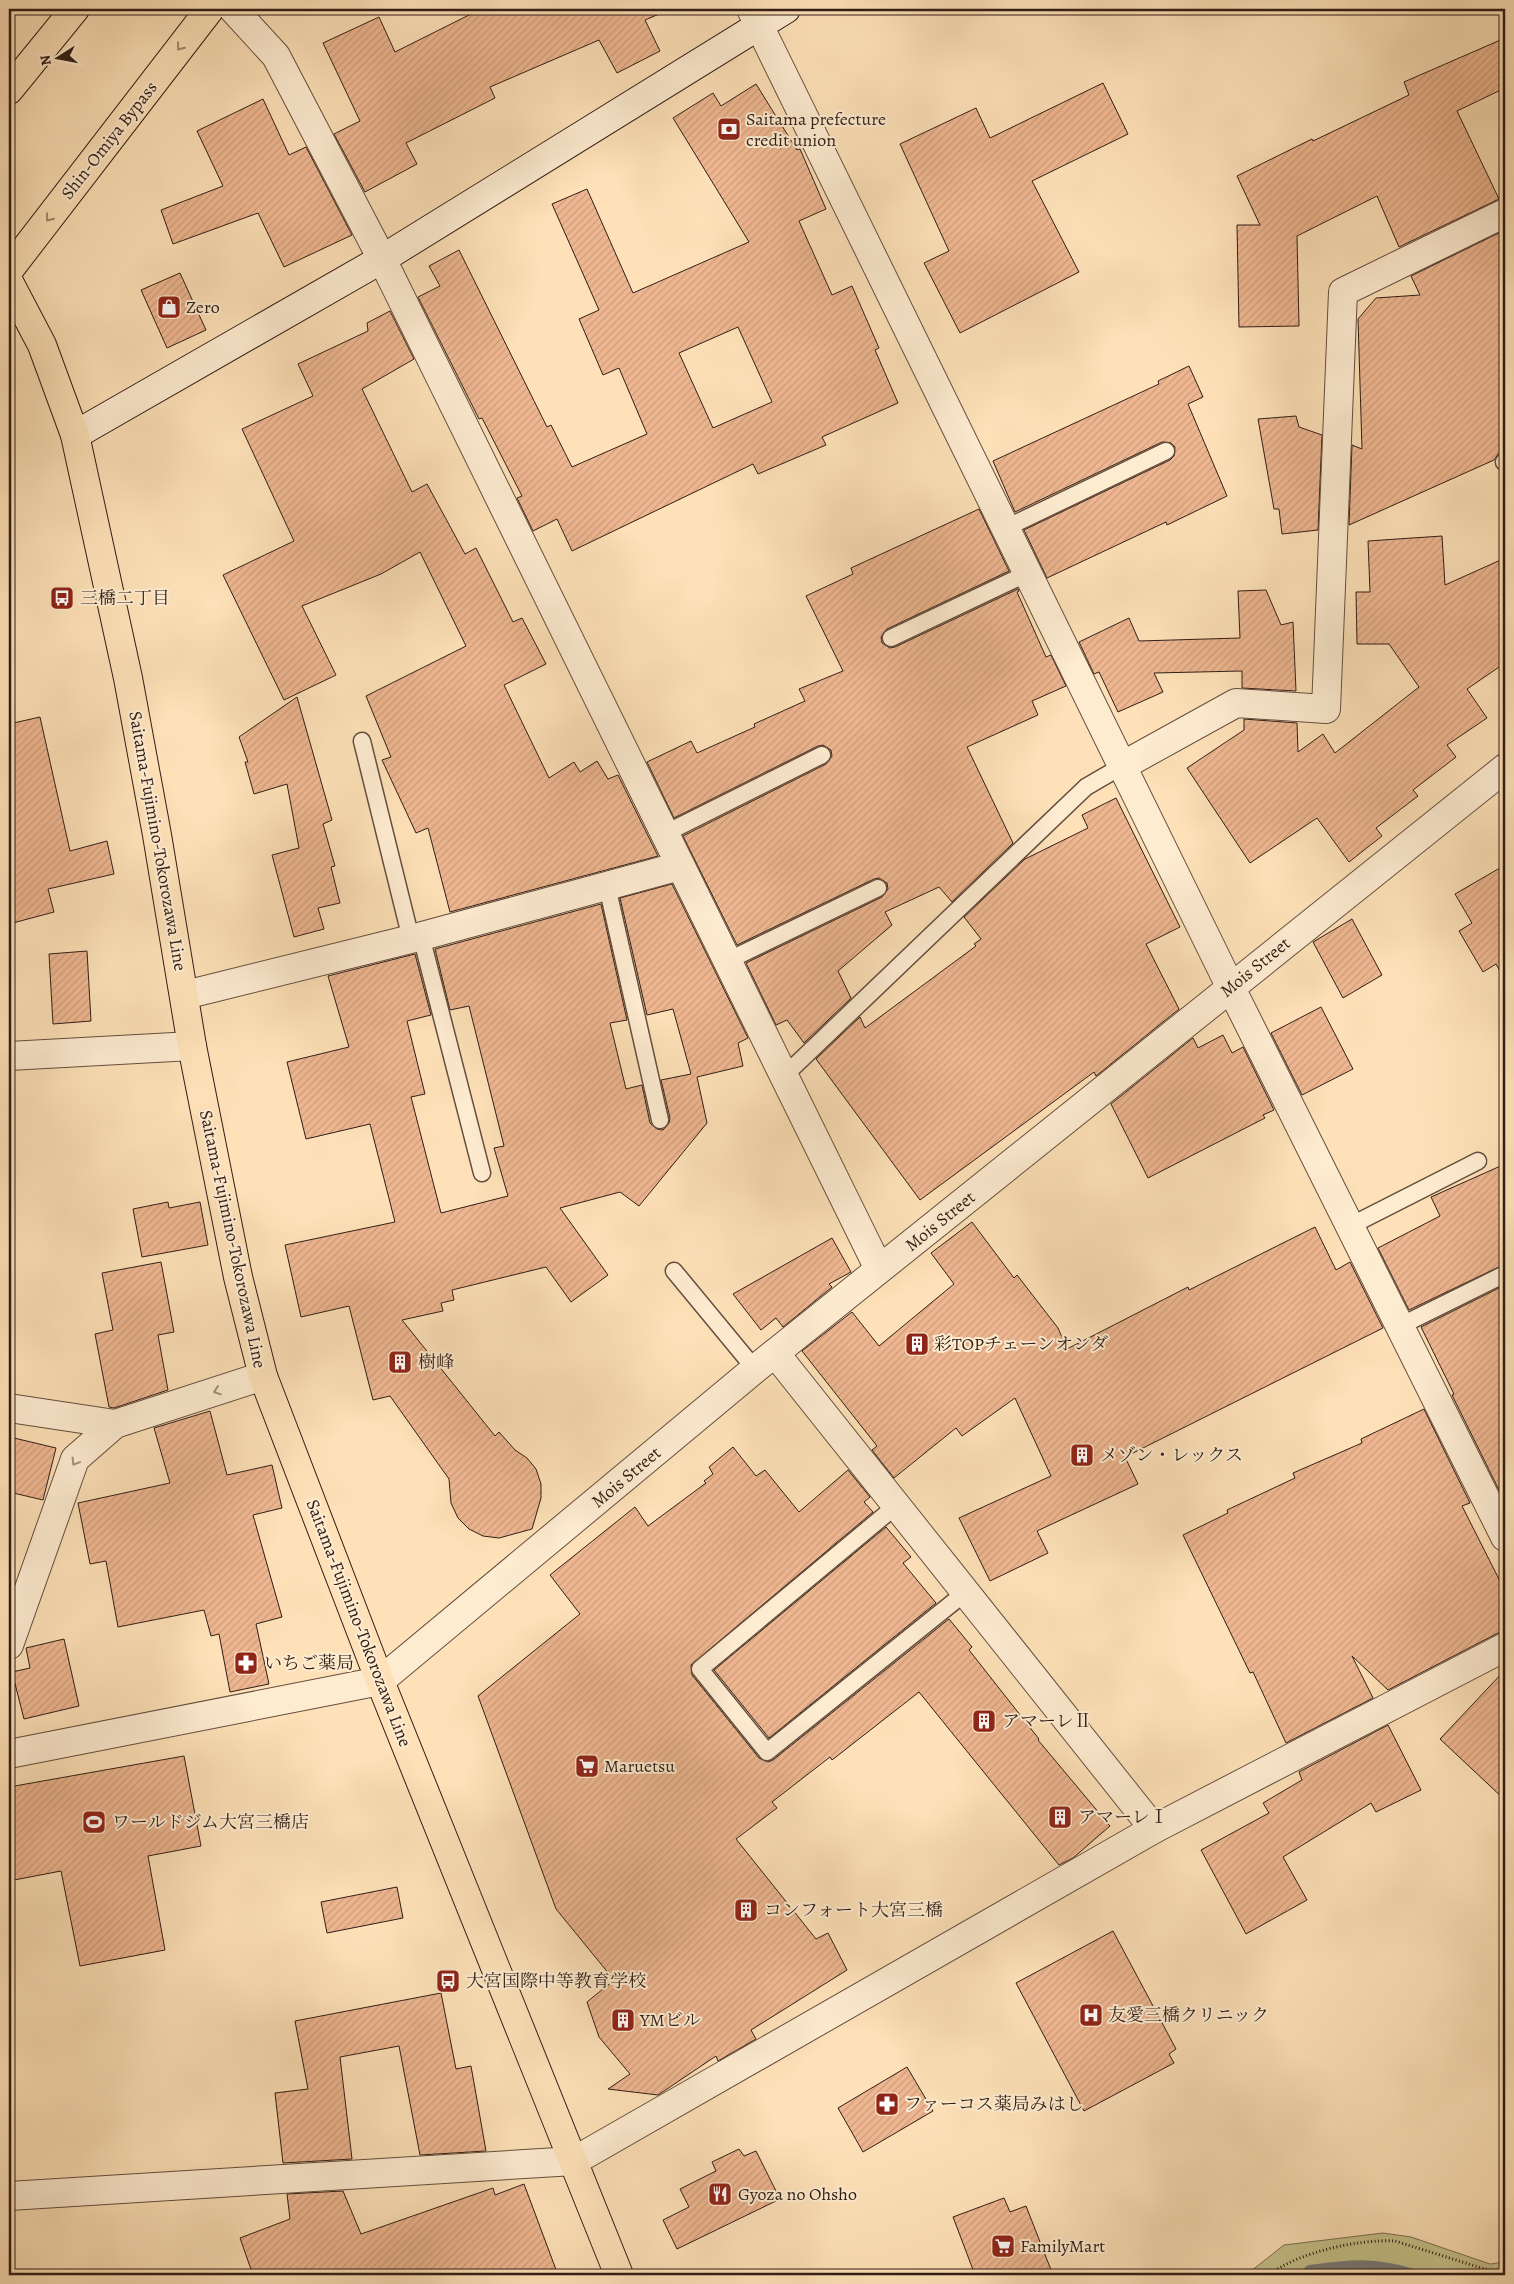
<svg xmlns="http://www.w3.org/2000/svg" width="1514" height="2284" font-family="Alegreya,'Noto Serif JP',serif">
  <style>
    .park { fill: #c6c18a; stroke: #7b6f50 }
    .lines { fill: none; stroke-linecap: round; stroke-linejoin: round }
    .stream { stroke: #777b79; stroke-width: 12 }
    .building { fill: url(#building-hatch); stroke: #301d16; fill-rule: evenodd }
    .lane-casing { stroke: #644e3e; stroke-width: 19 }
    .street-casing { stroke: #644e3e; stroke-width: 30 }
    .secondary-casing { stroke: #301d16; stroke-width: 30 }
    .primary-casing { stroke: #301d16; stroke-width: 30 }
    .highway-casing { stroke: #301d16; stroke-width: 30 }
    .path { stroke: #301d16; stroke-width: 3; stroke-dasharray: 1 2.5; stroke-linecap: butt }
    .lane { stroke: #feecd1; stroke-width: 16 }
    .street { stroke: #feecd1; stroke-width: 28 }
    .secondary { stroke: #feecd1; stroke-width: 28 }
    .primary { stroke: #fee1b8; stroke-width: 28 }
    .highway { stroke: #fee1b8; stroke-width: 28 }
    .oneway { stroke: #a1896f }
    .oneway2 { stroke: #a18f7d }
    .labels { text-anchor: middle; stroke-width: 4; stroke-linejoin: round; paint-order: stroke }
    .poi-label { font-size: 18px; fill: #301d16; stroke: #feecd1; text-anchor: start }
    .street-label { font-size: 18px; fill: #301d16; stroke: #feecd1 }
  </style>
  <defs>
    <pattern id="building-hatch" width="6" height="6" patternUnits="userSpaceOnUse" patternTransform="scale(1.25)"><rect width="6" height="6" fill="#efb791"/><path d="M-1 1l2-2M0 6l6-6M5 7l2-2" fill="none" stroke="#cd9d7c"/></pattern>
  </defs>
  <rect width="100%" height="100%" fill="#fee1b8"/>
  <filter id="stains"><feTurbulence type="fractalNoise" baseFrequency=".004" numOctaves="4"/><feColorMatrix values="0 0 0 0 .2 0 0 0 0 .09 0 0 0 0 .02 0 0 0 .5 -.17"/></filter>
  <radialGradient id="worn" r=".72"><stop offset=".6" stop-color="#630" stop-opacity="0"/><stop offset="1" stop-color="#630" stop-opacity=".3"/></radialGradient>
  <polygon class="park" points="1383,2233 1411,2237 1490,2264 1505,2262 1505,2275 1246,2275 1284,2245"/>
  <g class="lines">
    <path class="stream" d="M1306 2275 1310 2271C1352 2265 1374 2263 1414 2275"/>
  </g>
  <g class="building">
    <polygon points="481,9 671,9 645,20 660,51 617,73 599,40 490,87 495,98 406,143 417,164 365,192 334,134 360,121 323,43 379,17 395,52"/>
    <polygon points="1505,38 1505,88 1457,111 1499,199 1399,247 1377,196 1297,236 1299,326 1239,327 1237,225 1260,225 1237,176 1312,139 1313,141 1409,95 1404,82"/>
    <polygon points="1103,83 1128,134 1032,181 1079,272 960,333 924,263 949,251 900,144 976,108 990,138"/>
    <path d="M756 84 797 150 800 149 826 209 799 221 832 295 852 286 879 348 875 350 898 403 822 437 826 445 758 474 753 464 572 551 557 519 533 531 517 498 522 496 482 418 479 419 418 297 440 286 429 266 459 250 547 427 551 425 572 467 647 434 619 368 603 375 579 319 599 310 552 204 587 189 633 293 749 242 673 118 713 93 721 106ZM738 327 772 402 713 428 679 353Z"/>
    <polygon points="263,99 289,155 306,147 352,235 284,267 258,213 173,244 161,210 223,186 197,131"/>
    <polygon points="1505,230 1505,451 1498,454 1494,460 1349,525 1352,445 1362,449 1358,319 1376,298 1420,295 1411,276"/>
    <polygon points="180,273 206,330 167,348 141,290"/>
    <polygon points="390,311 414,359 362,389 412,492 427,484 465,554 476,548 513,622 522,618 546,664 504,685 549,778 574,762 580,772 597,761 608,779 618,775 658,856 450,912 428,828 416,833 382,760 391,757 366,696 466,646 420,552 381,574 302,606 336,675 284,700 223,575 294,541 242,429 313,396 298,364 368,331 367,323"/>
    <polygon points="1189,366 1203,397 1188,404 1227,496 1167,525 1166,522 1047,578 1024,530 1170,460 1174,456 1175,447 1171,443 1162,442 1015,512 993,461 1159,384 1158,381"/>
    <polygon points="1296,416 1299,427 1322,435 1318,530 1282,534 1279,509 1274,509 1258,419"/>
    <polygon points="979,509 1009,571 887,629 881,637 882,643 890,648 895,647 1018,589 1019,591 1017,592 1046,657 1051,655 1066,686 1032,701 1038,715 967,747 1013,843 952,902 939,887 885,912 892,925 838,971 851,998 804,1043 787,1020 776,1025 746,963 882,897 888,889 887,883 879,878 874,879 737,945 683,836 826,764 832,756 831,750 823,745 818,746 674,818 647,762 691,741 697,753 755,727 754,724 805,701 799,689 843,671 806,596 853,574 851,568"/>
    <polygon points="1442,536 1445,585 1505,558 1505,663 1467,689 1487,718 1447,745 1456,757 1413,790 1418,796 1376,828 1382,836 1349,862 1317,818 1250,863 1187,768 1244,730 1244,719 1297,723 1298,752 1323,734 1335,753 1419,687 1389,644 1357,644 1356,592 1370,592 1368,541"/>
    <polygon points="1266,590 1281,625 1293,622 1296,691 1242,688 1242,671 1154,673 1163,692 1118,712 1099,672 1094,674 1079,642 1129,618 1139,641 1240,638 1238,591"/>
    <polygon points="297,697 332,820 323,824 335,866 331,867 340,903 318,908 324,929 294,937 272,855 299,848 287,784 254,794 245,762 248,762 239,737"/>
    <polygon points="40,717 70,851 107,841 114,874 48,889 54,912 9,924 9,724"/>
    <polygon points="1116,798 1180,927 1146,944 1179,1009 1096,1076 1094,1072 920,1200 816,1059 860,1017 865,1028 976,946 974,944 981,939 964,917 1025,859 1088,828 1082,815"/>
    <polygon points="1505,865 1505,980 1496,964 1483,972 1459,931 1472,923 1455,894"/>
    <polygon points="672,884 748,1038 738,1043 743,1066 697,1077 707,1123 639,1206 620,1192 560,1208 608,1275 571,1302 546,1267 452,1290 454,1300 441,1303 443,1311 402,1320 495,1436 499,1432 515,1450 527,1458 536,1469 541,1484 541,1498 532,1529 499,1538 483,1536 469,1529 458,1518 451,1503 449,1479 390,1396 373,1400 349,1306 301,1317 285,1245 395,1222 370,1124 306,1139 287,1062 349,1047 328,976 415,954 431,1015 407,1021 425,1094 411,1097 441,1213 508,1196 494,1148 504,1146 469,1006 450,1010 435,949 601,904 627,1020 610,1023 626,1089 642,1085 650,1123 657,1129 663,1130 669,1123 670,1118 661,1080 691,1074 673,1009 647,1015 620,898"/>
    <polygon points="1352,919 1382,975 1343,998 1313,942"/>
    <polygon points="87,951 91,1021 53,1024 49,954"/>
    <polygon points="1321,1007 1353,1069 1302,1095 1271,1033"/>
    <polygon points="1223,1035 1232,1053 1243,1047 1274,1110 1263,1115 1265,1118 1148,1178 1111,1104 1193,1038 1198,1048"/>
    <polygon points="1505,1164 1505,1264 1409,1310 1378,1248 1440,1216 1431,1197"/>
    <polygon points="168,1202 169,1208 200,1202 208,1245 142,1257 133,1209"/>
    <polygon points="972,1222 1014,1278 1017,1275 1058,1328 1067,1349 1188,1287 1189,1290 1315,1227 1336,1270 1350,1262 1383,1328 1125,1457 1138,1484 1037,1531 1048,1553 990,1581 959,1518 1051,1476 1015,1398 962,1436 956,1428 894,1478 872,1450 877,1446 802,1351 852,1312 879,1346 954,1284 931,1253"/>
    <polygon points="832,1238 851,1272 829,1284 832,1287 783,1327 776,1318 761,1330 733,1294"/>
    <polygon points="161,1262 174,1332 158,1335 168,1390 114,1408 109,1407 95,1334 113,1330 102,1273"/>
    <polygon points="1505,1285 1505,1487 1499,1490 1452,1395 1454,1394 1421,1327"/>
    <polygon points="1424,1409 1470,1503 1462,1506 1505,1591 1505,1631 1498,1633 1388,1690 1352,1656 1373,1698 1286,1743 1253,1672 1250,1673 1183,1535 1228,1513 1227,1510 1295,1478 1293,1473 1362,1443 1361,1439"/>
    <polygon points="210,1411 227,1475 272,1465 282,1508 253,1515 282,1617 256,1624 269,1684 230,1692 219,1634 211,1636 204,1610 118,1627 106,1561 90,1564 78,1503 170,1483 154,1428"/>
    <polygon points="14,1438 56,1448 43,1500 9,1492 9,1458"/>
    <polygon points="733,1447 756,1476 765,1470 799,1512 848,1470 870,1497 864,1502 873,1512 691,1665 692,1675 759,1758 768,1762 773,1760 949,1619 972,1647 969,1650 1039,1739 1038,1740 1110,1826 1073,1858 1059,1865 919,1692 832,1760 830,1757 772,1802 777,1808 736,1839 816,1939 828,1933 847,1970 751,2030 756,2039 718,2061 716,2056 658,2095 608,2089 630,2074 599,2037 587,2002 614,1980 556,1909 478,1696 580,1614 550,1575 635,1507 648,1526 706,1483 704,1481 713,1474 709,1467"/>
    <polygon points="886,1527 911,1557 903,1563 936,1603 769,1738 714,1670"/>
    <polygon points="64,1639 79,1706 24,1719 12,1672 30,1668 26,1648"/>
    <polygon points="1505,1670 1505,1800 1440,1739"/>
    <polygon points="1388,1725 1421,1790 1376,1812 1371,1803 1283,1857 1307,1900 1246,1934 1201,1850 1269,1813 1263,1803 1302,1780 1299,1772"/>
    <polygon points="184,1756 201,1846 148,1856 165,1950 80,1966 61,1871 9,1881 9,1787"/>
    <polygon points="397,1887 403,1918 327,1933 321,1902"/>
    <polygon points="1113,1931 1176,2049 1169,2054 1174,2063 1084,2111 1016,1983"/>
    <polygon points="441,1993 456,2069 471,2066 486,2151 420,2155 399,2046 340,2057 352,2159 283,2163 275,2093 308,2089 295,2021"/>
    <polygon points="907,2067 933,2111 863,2152 838,2108"/>
    <polygon points="739,2149 744,2156 756,2151 780,2199 677,2249 663,2220 689,2207 680,2189 716,2171 712,2162"/>
    <polygon points="524,2184 558,2275 253,2275 240,2238 290,2219 287,2194 343,2191 361,2234 493,2188 495,2195"/>
    <polygon points="1004,2198 1010,2212 1026,2206 1053,2275 975,2275 953,2217"/>
  </g>
  <g class="lines">
    <g class="lane-casing">
      <g id="lane">
        <polyline points="1504,462 1505,461"/>
        <polyline points="1006,528 1166,451"/>
        <polyline points="891,638 1028,573"/>
        <polyline points="362,741 411,939"/>
        <polyline points="664,834 822,755"/>
        <polyline points="607,886 660,1120"/>
        <polyline points="421,936 482,1173"/>
        <polyline points="727,961 878,888"/>
        <polyline points="784,1076 1086,787 1122,766"/>
        <polyline points="1350,1226 1478,1161"/>
        <polyline points="674,1271 755,1369"/>
        <polyline points="1400,1326 1505,1274"/>
        <polyline points="897,1505 700,1669 767,1752 966,1592"/>
      </g>
    </g>
    <g class="street-casing">
      <g id="street">
        <polyline points="233,9 276,56 382,259 879,1269"/>
        <polyline points="751,9 1230,986 1505,1537"/>
        <polyline points="1122,766 1236,703 1326,709 1343,292 1505,213"/>
        <polyline points="185,995 411,939 680,866"/>
        <polyline points="9,1056 192,1046"/>
        <polyline points="775,1353 1154,1829"/>
        <polyline points="9,1408 115,1424"/>
        <polyline points="9,1645 75,1459 115,1424 263,1376"/>
        <polyline points="9,1754 380,1681 755,1369 1505,768"/>
        <polyline points="9,2196 574,2161 1154,1829 1505,1647"/>
      </g>
    </g>
    <g class="secondary-casing">
      <polyline id="secondary" points="75,435 382,259 786,9"/>
    </g>
    <g class="primary-casing">
      <polyline id="primary" points="9,282 42,345 75,435 128,678 157,835 192,1046 238,1277 263,1376 380,1681 619,2275"/>
    </g>
    <g class="highway-casing">
      <g id="highway">
        <polyline points="9,90 75,9"/>
        <polyline points="9,270 210,9"/>
      </g>
    </g>
    <path class="path" d="M1269 2275C1298 2252 1359 2239 1395 2241L1488 2270H1505"/>
    <use href="#lane" class="lane"/>
    <use href="#street" class="street"/>
    <use href="#secondary" class="secondary"/>
    <use href="#primary" class="primary"/>
    <use href="#highway" class="highway"/>
  </g>
  <defs><path id="oneway-chevron" d="M-2-3.5L2.5 0L-2 3.5" fill="none" stroke-width="1.6" stroke-linecap="round" stroke-linejoin="round" transform="scale(1.25)"/></defs>
  <g class="oneway">
    <use href="#oneway-chevron" transform="translate(180 47) rotate(128)"/>
    <use href="#oneway-chevron" transform="translate(49 218) rotate(128)"/>
  </g>
  <g class="oneway2">
    <use href="#oneway-chevron" transform="translate(217 1391) rotate(162)"/>
    <use href="#oneway-chevron" transform="translate(75 1462) rotate(121)"/>
  </g>
  <defs>
    <g id="bank-square" transform="scale(1.25)"><rect x="-9" y="-9" width="18" height="18" rx="4" fill="#8f2418" stroke="#feecd1"/><path d="M-6-4H6V4H-6ZM0-2.3a2.3 2.3 0 1 0 0 4.6a2.3 2.3 0 1 0 0-4.6Z" fill="#fff"/></g>
    <g id="shop-square" transform="scale(1.25)"><rect x="-9" y="-9" width="18" height="18" rx="4" fill="#8f2418" stroke="#feecd1"/><path d="M-5-2.5h2.3a2.7 3.5 0 0 1 5.4 0H5L5.5 6h-11ZM-1.5-2.5h3a1.5 2.3 0 0 0-3 0Z" fill="#fff"/></g>
    <g id="bus-square" transform="scale(1.25)"><rect x="-9" y="-9" width="18" height="18" rx="4" fill="#8f2418" stroke="#feecd1"/><path d="M-5-6H5V4H4V6H2V4H-2V6H-4V4H-5ZM-3.5-4V0h7V-4ZM-3.5 1.2v1.5H-2V1.2ZM2 1.2v1.5H3.5V1.2Z" fill="#fff"/></g>
    <g id="building-square" transform="scale(1.25)"><rect x="-9" y="-9" width="18" height="18" rx="4" fill="#8f2418" stroke="#feecd1"/><path d="M-4-6H4V6H1V3H-1V6H-4ZM-2.5-4.3h1.7v1.8h-1.7ZM.8-4.3h1.7v1.8H.8ZM-2.5-1h1.7V.8h-1.7ZM.8-1h1.7V.8H.8Z" fill="#fff"/></g>
    <g id="pharmacy-square" transform="scale(1.25)"><rect x="-9" y="-9" width="18" height="18" rx="4" fill="#8f2418" stroke="#feecd1"/><path d="M-2-6h4v4h4v4h-4v4h-4v-4h-4v-4h4Z" fill="#fff"/></g>
    <g id="supermarket-square" transform="scale(1.25)"><rect x="-9" y="-9" width="18" height="18" rx="4" fill="#8f2418" stroke="#feecd1"/><path d="M-6-5.5h2.5l.6 2H6L4.5 2H-2.5L-4.4-4H-6ZM-1.5 3.2a1.3 1.3 0 1 0 .1 0ZM3 3.2a1.3 1.3 0 1 0 .1 0Z" fill="#fff"/></g>
    <g id="stadium-square" transform="scale(1.25)"><rect x="-9" y="-9" width="18" height="18" rx="4" fill="#8f2418" stroke="#feecd1"/><path d="M0-5a6.5 5 0 1 0 0 10a6.5 5 0 1 0 0-10ZM-3.5-1.8h7v3.6h-7Z" fill="#fff"/></g>
    <g id="hospital-square" transform="scale(1.25)"><rect x="-9" y="-9" width="18" height="18" rx="4" fill="#8f2418" stroke="#feecd1"/><path d="M-5-5h3v3.5h4V-5h3V5h-3V1.5h-4V5h-3Z" fill="#fff"/></g>
    <g id="restaurant-square" transform="scale(1.25)"><rect x="-9" y="-9" width="18" height="18" rx="4" fill="#8f2418" stroke="#feecd1"/><path d="M-5-6h1v4h1v-4h1v4h1v-4h1v5L-1.5 .5V6h-2V.5L-5-1ZM5-6V6H3V1.5H1.5Q1.5-4 5-6Z" fill="#fff"/></g>
  </defs>
  <g fill-rule="evenodd">
    <use href="#bank-square" x="729" y="129"/>
    <use href="#shop-square" x="169" y="307"/>
    <use href="#bus-square" x="62" y="598"/>
    <use href="#building-square" x="917" y="1344"/>
    <use href="#building-square" x="400" y="1362"/>
    <use href="#building-square" x="1082" y="1455"/>
    <use href="#pharmacy-square" x="246" y="1663"/>
    <use href="#building-square" x="984" y="1721"/>
    <use href="#supermarket-square" x="587" y="1766"/>
    <use href="#building-square" x="1060" y="1817"/>
    <use href="#stadium-square" x="94" y="1822"/>
    <use href="#building-square" x="746" y="1910"/>
    <use href="#bus-square" x="448" y="1981"/>
    <use href="#hospital-square" x="1091" y="2015"/>
    <use href="#building-square" x="623" y="2020"/>
    <use href="#pharmacy-square" x="887" y="2104"/>
    <use href="#restaurant-square" x="720" y="2194"/>
    <use href="#supermarket-square" x="1003" y="2246"/>
  </g>
  <g class="labels">
    <g class="poi-label">
      <text x="746" y="125">Saitama prefecture<tspan x="746" dy="21">credit union</tspan></text>
      <text x="186" y="313">Zero</text>
      <text x="80" y="604">三橋二丁目</text>
      <text x="934" y="1350">彩TOPチェーンオンダ</text>
      <text x="418" y="1368">樹峰</text>
      <text x="1100" y="1461">メゾン・レックス</text>
      <text x="264" y="1669">いちご薬局</text>
      <text x="1002" y="1727">アマーレⅡ</text>
      <text x="604" y="1772">Maruetsu</text>
      <text x="1078" y="1823">アマーレⅠ</text>
      <text x="112" y="1828">ワールドジム大宮三橋店</text>
      <text x="764" y="1916">コンフォート大宮三橋</text>
      <text x="466" y="1987">大宮国際中等教育学校</text>
      <text x="1108" y="2021">友愛三橋クリニック</text>
      <text x="640" y="2026">YMビル</text>
      <text x="904" y="2110">ファーコス薬局みはし</text>
      <text x="738" y="2200">Gyoza no Ohsho</text>
      <text x="1020" y="2252">FamilyMart</text>
    </g>
    <g class="street-label">
      <text transform="translate(109 140) rotate(-52)" y="6">Shin-Omiya Bypass</text>
      <text transform="translate(158 841) rotate(80)" y="6">Saitama-Fujimino-Tokorozawa Line</text>
      <text transform="translate(1255 967) rotate(-39)" y="6">Mois Street</text>
      <text transform="translate(940 1221) rotate(-39)" y="6">Mois Street</text>
      <text transform="translate(233 1239) rotate(78)" y="6">Saitama-Fujimino-Tokorozawa Line</text>
      <text transform="translate(626 1477) rotate(-40)" y="6">Mois Street</text>
      <text transform="translate(359 1623) rotate(69)" y="6">Saitama-Fujimino-Tokorozawa Line</text>
    </g>
  </g>
  <rect width="1514" height="2284" fill="none" stroke="#fee1b8" stroke-width="30"/>
  <rect x="10" y="10" width="1494" height="2264" fill="none" stroke="#301d16" stroke-width="2.5"/>
  <rect x="15" y="15" width="1484" height="2254" fill="none" stroke="#301d16"/>
  <g transform="translate(58 58) rotate(259)" stroke="#feecd1" stroke-width="4" paint-order="stroke">
  <path d="M0-4L9 19L0 12L-9 19Z" fill="#301d16"/>
  <text y="-8" font-size="14" font-weight="bold" text-anchor="middle" fill="#301d16">N</text>
  </g>
  <rect width="100%" height="100%" filter="url(#stains)"/>
  <rect width="100%" height="100%" fill="url(#worn)"/>
</svg>
